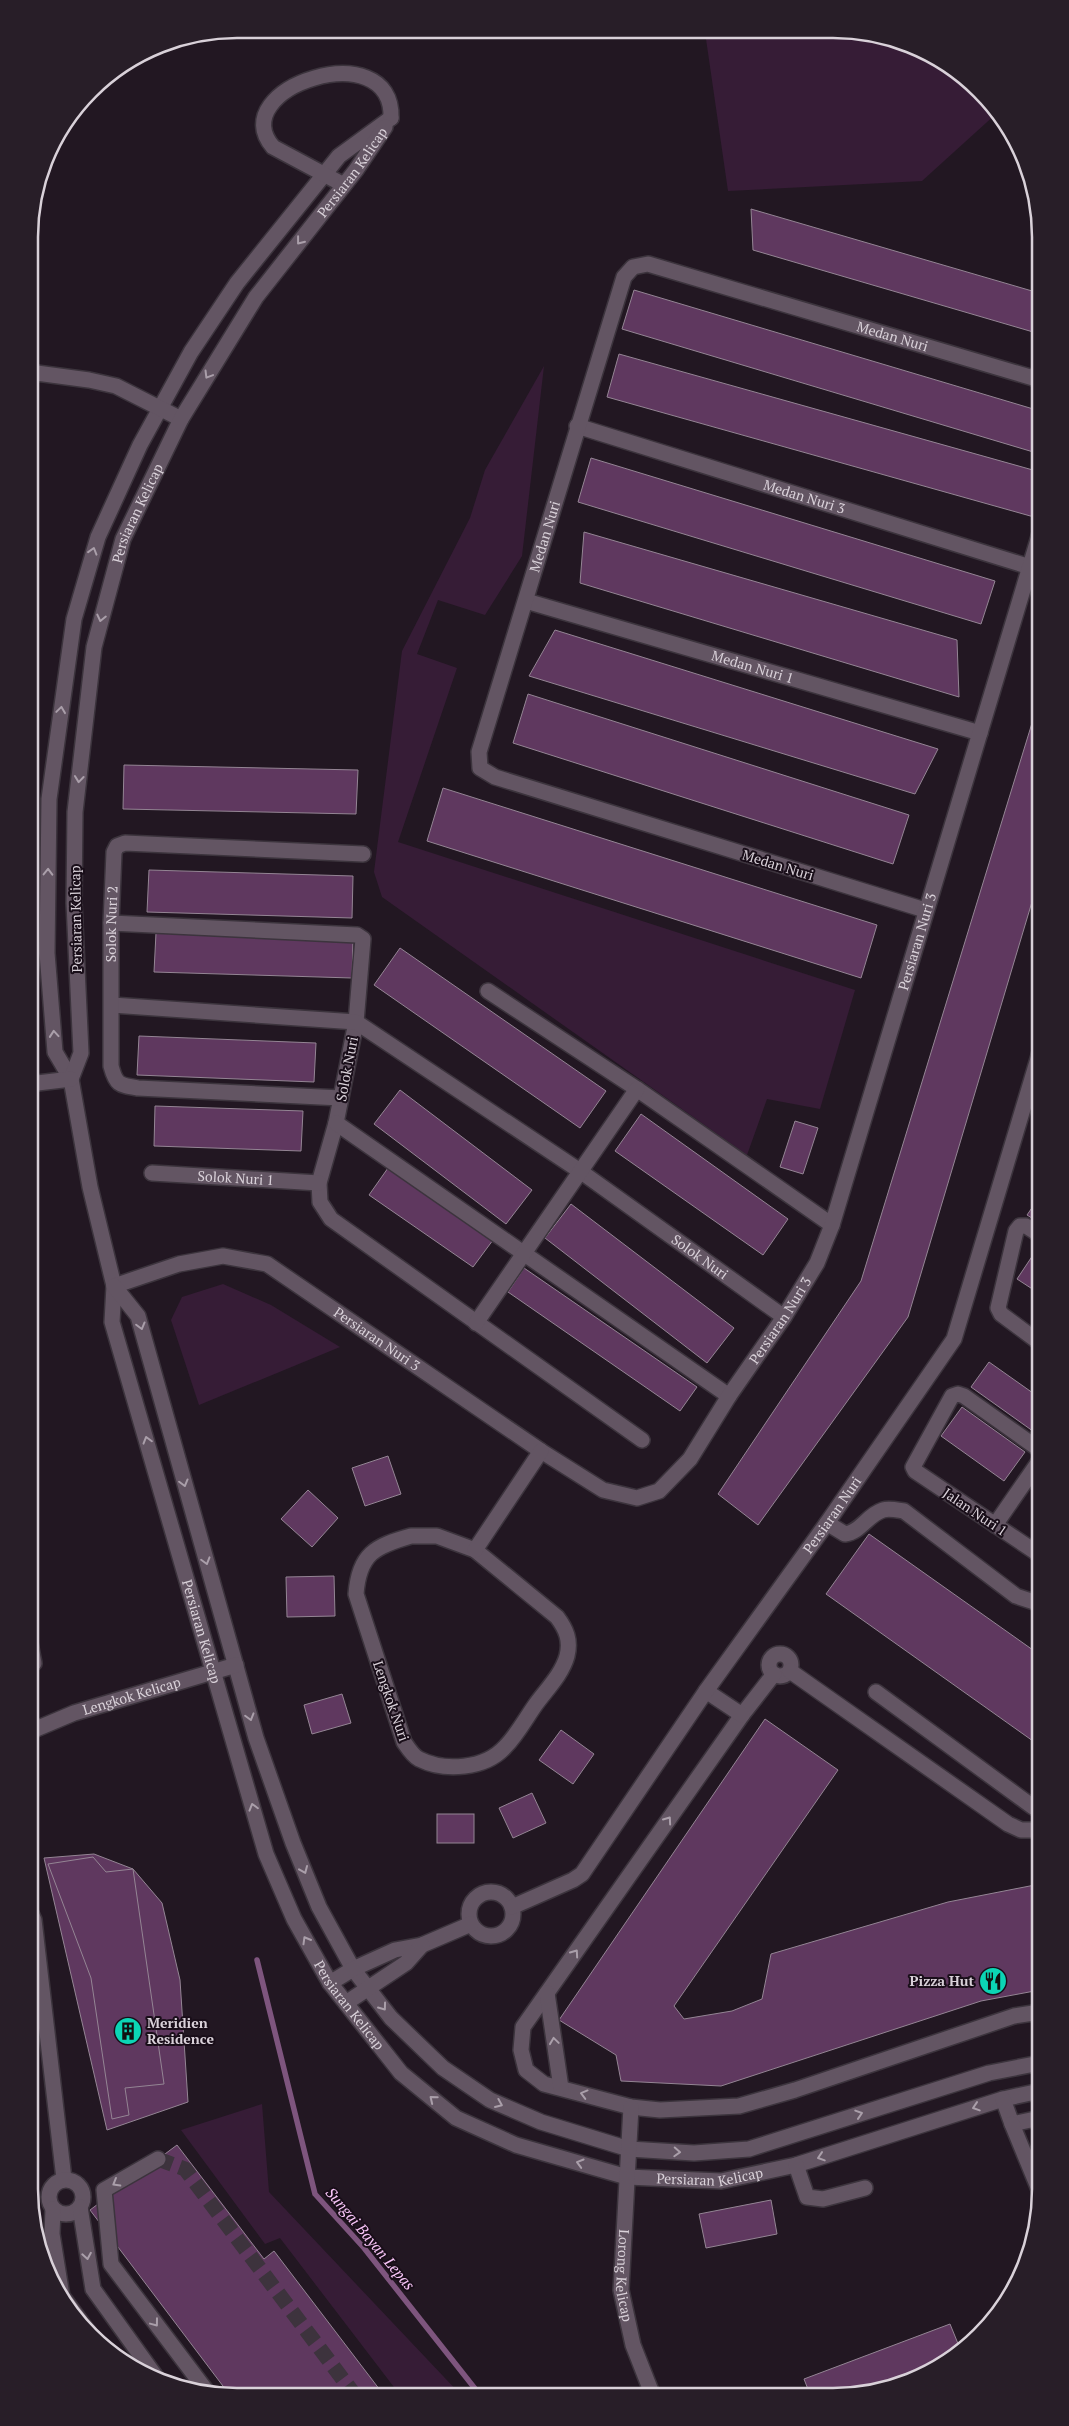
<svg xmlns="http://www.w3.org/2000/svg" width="1069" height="2426" font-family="'PT Serif',serif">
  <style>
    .green { fill: #361c36 }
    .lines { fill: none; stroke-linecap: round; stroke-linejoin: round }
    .stream { stroke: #7e557e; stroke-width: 5.5 }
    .building { fill: #5f385f; stroke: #948594 }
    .minor-tunnel { stroke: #3d333d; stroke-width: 15; stroke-dasharray: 15 8; stroke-linecap: butt }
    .minor-casing { stroke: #3c343d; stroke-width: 18 }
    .minor { stroke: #635563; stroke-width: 15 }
    .oneway { stroke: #aa9faa }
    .labels { text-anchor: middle; stroke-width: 4; stroke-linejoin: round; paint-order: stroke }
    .street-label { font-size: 14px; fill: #d9d1d9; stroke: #190e19 }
    .poi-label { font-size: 14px; font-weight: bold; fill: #d9d1d9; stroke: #190e19; text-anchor: end }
    .water-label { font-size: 15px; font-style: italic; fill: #f9c6f9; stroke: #190e19 }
    .rim { fill: none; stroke: #d9d1d9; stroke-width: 2.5 }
  </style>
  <rect width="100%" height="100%" fill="#221722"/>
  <g class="green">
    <polygon points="705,32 873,33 925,50 970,80 997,113 922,181 728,191"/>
    <polygon points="544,366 522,556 485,615 438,600 417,654 457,668 398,842 855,990 820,1109 767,1099 747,1155 382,897 374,872 402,651 470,518 485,470"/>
    <polygon points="223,1284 271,1305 340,1347 199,1405 171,1320 182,1297"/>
    <polygon points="262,2104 269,2192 461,2395 400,2395 280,2238 265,2244 181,2130"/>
  </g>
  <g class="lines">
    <polyline class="stream" points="257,1960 315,2194 364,2248 480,2395"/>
  </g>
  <g class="building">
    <polygon points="751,209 1039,293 1040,334 753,250"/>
    <polygon points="634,290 1040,411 1040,454 622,329"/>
    <polygon points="619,354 1040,472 1040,494 1034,517 607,397"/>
    <polygon points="591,458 995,581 981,624 578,502"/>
    <polygon points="584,532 957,640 959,697 580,583"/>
    <polygon points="555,630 938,749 915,794 529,676"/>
    <polygon points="528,694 909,815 893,864 513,743"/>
    <polygon points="1040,697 1040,875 908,1317 758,1525 718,1494 861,1281"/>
    <polygon points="124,765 358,770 356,814 123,809"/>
    <polygon points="443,788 877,925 861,978 427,841"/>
    <polygon points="149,870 353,876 352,918 147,912"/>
    <polygon points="156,933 353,939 352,978 154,972"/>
    <polygon points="400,948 606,1091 580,1128 374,985"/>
    <polygon points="139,1036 316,1043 314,1082 137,1075"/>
    <polygon points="400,1090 532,1190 506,1224 374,1124"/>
    <polygon points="155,1106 303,1111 301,1151 154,1146"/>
    <polygon points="641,1114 788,1219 763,1255 615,1151"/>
    <polygon points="795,1121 818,1128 803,1174 780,1167"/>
    <polygon points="388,1168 493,1240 473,1267 369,1195"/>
    <polygon points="1040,1196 1040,1223 1027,1215"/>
    <polygon points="571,1204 734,1328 707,1363 545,1238"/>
    <polygon points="1039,1246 1040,1247 1040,1294 1017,1279"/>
    <polygon points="524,1268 697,1387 680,1411 508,1292"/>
    <polygon points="989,1362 1040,1398 1040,1429 1037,1434 971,1387"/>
    <polygon points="962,1407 1025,1452 1004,1481 941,1436"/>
    <polygon points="388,1456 401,1494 365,1506 352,1468"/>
    <polygon points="308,1490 338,1518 312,1547 281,1519"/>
    <polygon points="869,1534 1040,1655 1040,1746 826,1594"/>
    <polygon points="334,1576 335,1616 287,1617 286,1577"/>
    <polygon points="342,1694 351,1723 312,1734 304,1705"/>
    <polygon points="765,1719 838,1770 674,2006 684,2019 732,2011 762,1999 771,1954 948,1902 1040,1884 1040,1990 981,2001 721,2086 621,2081 616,2055 559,2020"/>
    <polygon points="561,1730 594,1754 573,1784 539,1760"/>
    <polygon points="532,1793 546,1823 513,1838 499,1808"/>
    <rect x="437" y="1814" width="37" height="29"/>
    <polygon points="94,1854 133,1869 162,1903 180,1980 188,2102 107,2130 44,1858"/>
    <polygon points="93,1857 106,1872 133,1869 164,2084 125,2088 129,2115 112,2119 91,1978 48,1864"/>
    <polygon points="177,2145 264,2259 274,2251 383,2394 229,2394 90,2210"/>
    <polygon points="771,2200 777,2234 706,2248 699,2214"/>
    <polygon points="950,2324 961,2351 948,2362 887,2390 833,2397 811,2397 804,2379"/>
  </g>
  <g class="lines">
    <polyline class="minor-tunnel" points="158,2159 185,2169 354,2394"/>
    <g class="minor-casing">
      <g id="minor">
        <path id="s1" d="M391 118 339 156 237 283 191 352 140 445 98 537 74 619 49 799 47 953 55 1052 71 1079 90 1187 114 1286 112 1322 266 1854 294 1919 330 1983 401 2073 456 2118 516 2145 627 2177 721 2181 796 2165 1003 2099 1040 2091"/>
        <path d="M344 185 273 147C222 88 394 32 391 118"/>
        <polyline points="29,372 89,380 116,386 181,419"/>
        <path id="s2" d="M577 426 1030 567"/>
        <path id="s3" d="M526 601 980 733"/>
        <path id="s4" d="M925 910 495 777 480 768 479 752 624 277 633 267 648 264 1040 380"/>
        <polyline points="111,923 357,935 363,939 356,1022 336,1123 319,1183 320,1202 331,1219 642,1440"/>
        <polyline points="488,991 637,1089 832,1225"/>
        <path id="s5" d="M112 1005 356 1022 580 1171 784 1317"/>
        <path id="s6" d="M71 1079 81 1053 74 903 75 812 94 647 123 539 181 419 256 297 356 170 385 127"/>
        <polyline points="29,1084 71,1079"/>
        <path id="s7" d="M341 1098 138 1088C119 1085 116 1085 111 1066V923L114 852 117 846 125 843 363 854"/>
        <polyline points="336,1123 729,1396"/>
        <path id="s8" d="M152 1173 319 1183"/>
        <path id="s9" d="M114 1286 179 1264 223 1256 267 1264 541 1451 603 1490 637 1498 659 1491 690 1459 729 1396 784 1317 817 1263 832 1225 1040 533"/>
        <polyline points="114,1286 138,1316 256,1738 293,1843 319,1907 353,1969 391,2018 443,2068 490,2100 541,2122 629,2149 694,2153 749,2149 989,2073 1040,2063"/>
        <polyline points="476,1323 637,1089"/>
        <polyline points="1040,1343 1001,1314 998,1308 1016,1231 1020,1226 1026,1226 1040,1235"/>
        <path d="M827 1523 845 1534C861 1532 867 1515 883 1510 889 1508 897 1510 904 1511L1016 1596 1040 1604"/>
        <polyline points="995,1525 1040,1460"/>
        <path d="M411 1536H437L475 1550 557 1617C566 1629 571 1640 567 1656 562 1674 547 1689 536 1704 526 1718 517 1735 505 1747 485 1769 445 1772 419 1759 413 1756 408 1748 404 1742L356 1594C359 1554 375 1546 411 1536Z"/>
        <polyline points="475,1550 541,1451"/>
        <polyline points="1040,1555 915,1471 913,1467 952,1396 958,1394 964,1396 1040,1450"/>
        <circle cx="780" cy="1665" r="11"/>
        <polyline points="29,1666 34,1663 29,1638"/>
        <polyline points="790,1671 1008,1824 1021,1830 1040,1830"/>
        <polyline points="774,1674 742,1715 523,2027 521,2050 526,2070 544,2084 631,2107 660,2110 739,2106 795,2090 1014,2016 1040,2012"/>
        <polyline points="706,1691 742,1715"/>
        <polyline points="876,1692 1033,1807 1040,1809"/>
        <path id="s10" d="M29 1732 74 1713 236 1665"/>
        <circle cx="491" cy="1914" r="22"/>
        <path id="s11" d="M512 1907 573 1880 582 1874 706 1691 827 1523 954 1339 1040 1052"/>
        <polyline points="29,1909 34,1920 64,2179"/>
        <polyline points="330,1983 353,1969 395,1950 422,1945 471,1924"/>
        <polyline points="547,1993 561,2088"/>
        <polyline points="346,2003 406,1963 422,1945"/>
        <polyline points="1003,2099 1012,2124 1040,2118"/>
        <path id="s12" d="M631 2107 621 2290 633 2345 653 2396"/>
        <polyline points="1012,2124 1040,2192"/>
        <polyline points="158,2159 104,2190 111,2264 208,2393"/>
        <polyline points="796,2165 807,2197 823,2199 865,2188"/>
        <circle cx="66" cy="2197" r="17"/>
        <polyline points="80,2207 93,2289 159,2381"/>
        <polyline points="53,2209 52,2234 62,2296 95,2341"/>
      </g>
    </g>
    <use href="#minor" class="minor"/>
  </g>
  <defs><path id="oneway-chevron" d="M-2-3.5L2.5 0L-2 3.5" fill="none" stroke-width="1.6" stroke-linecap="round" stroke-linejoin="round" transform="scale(1.25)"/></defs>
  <g class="oneway">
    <use href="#oneway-chevron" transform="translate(300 241) rotate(128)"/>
    <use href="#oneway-chevron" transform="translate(208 375) rotate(121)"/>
    <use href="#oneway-chevron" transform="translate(93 551) rotate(-73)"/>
    <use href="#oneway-chevron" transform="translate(101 618) rotate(103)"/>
    <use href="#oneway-chevron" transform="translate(61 710) rotate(-82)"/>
    <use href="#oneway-chevron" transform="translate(79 779) rotate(96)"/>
    <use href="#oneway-chevron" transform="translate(48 872) rotate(-89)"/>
    <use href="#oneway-chevron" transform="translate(54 1034) rotate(-95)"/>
    <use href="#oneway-chevron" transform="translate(141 1326) rotate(75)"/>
    <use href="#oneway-chevron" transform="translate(147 1440) rotate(-106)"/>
    <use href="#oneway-chevron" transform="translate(184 1483) rotate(75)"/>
    <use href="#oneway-chevron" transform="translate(206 1561) rotate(74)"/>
    <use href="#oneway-chevron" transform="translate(250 1717) rotate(74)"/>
    <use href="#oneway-chevron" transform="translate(253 1807) rotate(-106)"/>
    <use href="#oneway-chevron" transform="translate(668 1820) rotate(-55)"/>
    <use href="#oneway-chevron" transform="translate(304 1870) rotate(67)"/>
    <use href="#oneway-chevron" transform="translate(306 1940) rotate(-120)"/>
    <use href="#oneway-chevron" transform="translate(575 1953) rotate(-55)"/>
    <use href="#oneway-chevron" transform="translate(383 2007) rotate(54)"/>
    <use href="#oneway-chevron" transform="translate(554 2041) rotate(-98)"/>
    <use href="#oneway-chevron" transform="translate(584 2094) rotate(-165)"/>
    <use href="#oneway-chevron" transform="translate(433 2099) rotate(-141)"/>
    <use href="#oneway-chevron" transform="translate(499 2104) rotate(23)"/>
    <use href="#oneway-chevron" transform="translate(976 2107) rotate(162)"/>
    <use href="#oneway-chevron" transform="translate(859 2114) rotate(-18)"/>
    <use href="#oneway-chevron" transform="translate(677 2152) rotate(3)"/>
    <use href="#oneway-chevron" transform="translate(821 2157) rotate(162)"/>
    <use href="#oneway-chevron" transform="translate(580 2163) rotate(-164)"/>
    <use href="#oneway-chevron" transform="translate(116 2183) rotate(150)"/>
    <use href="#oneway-chevron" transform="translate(87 2256) rotate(80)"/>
    <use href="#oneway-chevron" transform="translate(155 2323) rotate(53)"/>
  </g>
  <defs>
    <g id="restaurant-disc" transform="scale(1.4375)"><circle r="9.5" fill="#0bd5b5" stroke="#190e19"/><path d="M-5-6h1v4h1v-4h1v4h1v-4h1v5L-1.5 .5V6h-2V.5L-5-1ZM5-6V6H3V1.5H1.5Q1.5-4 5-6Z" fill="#111"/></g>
    <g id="building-disc" transform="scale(1.4375)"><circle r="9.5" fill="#0bd5b5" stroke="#190e19"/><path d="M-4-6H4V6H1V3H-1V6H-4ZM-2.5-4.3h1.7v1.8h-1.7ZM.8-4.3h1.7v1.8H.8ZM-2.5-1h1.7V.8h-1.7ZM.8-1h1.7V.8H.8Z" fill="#111"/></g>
  </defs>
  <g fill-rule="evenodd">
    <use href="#restaurant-disc" x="993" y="1981"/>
    <use href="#building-disc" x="128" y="2031"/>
  </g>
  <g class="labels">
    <g class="street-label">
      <text dy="5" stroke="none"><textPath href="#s6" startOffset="981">Persiaran Kelicap</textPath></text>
      <text dy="5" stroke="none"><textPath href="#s4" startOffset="1264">Medan Nuri</textPath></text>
      <text dy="5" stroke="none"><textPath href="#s2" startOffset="238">Medan Nuri 3</textPath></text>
      <text dy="5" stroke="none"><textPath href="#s6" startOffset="576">Persiaran Kelicap</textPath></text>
      <text dy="5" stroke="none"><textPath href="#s4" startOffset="709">Medan Nuri</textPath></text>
      <text dy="5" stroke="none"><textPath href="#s3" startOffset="236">Medan Nuri 1</textPath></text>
      <text transform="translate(778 865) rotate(17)" y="5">Medan Nuri</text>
      <text transform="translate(76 919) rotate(-91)" y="5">Persiaran Kelicap</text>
      <text dy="5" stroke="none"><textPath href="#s7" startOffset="384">Solok Nuri 2</textPath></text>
      <text dy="5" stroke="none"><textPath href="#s9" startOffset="1236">Persiaran Nuri 3</textPath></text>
      <text transform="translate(347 1069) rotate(-79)" y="5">Solok Nuri</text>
      <text dy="5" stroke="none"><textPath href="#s8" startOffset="84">Solok Nuri 1</textPath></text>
      <text dy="5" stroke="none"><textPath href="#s5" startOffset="661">Solok Nuri</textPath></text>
      <text dy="5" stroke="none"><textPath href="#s9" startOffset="831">Persiaran Nuri 3</textPath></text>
      <text dy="5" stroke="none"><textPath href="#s9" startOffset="291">Persiaran Nuri 3</textPath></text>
      <text transform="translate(975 1512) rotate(34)" y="5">Jalan Nuri 1</text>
      <text dy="5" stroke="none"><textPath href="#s11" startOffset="515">Persiaran Nuri</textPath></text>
      <text dy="5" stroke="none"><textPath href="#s1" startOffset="1639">Persiaran Kelicap</textPath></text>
      <text dy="5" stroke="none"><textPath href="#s10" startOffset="109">Lengkok Kelicap</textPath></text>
      <text transform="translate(391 1701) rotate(71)" y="5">Lengkok Nuri</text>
      <text dy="5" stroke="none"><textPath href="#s1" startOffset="2044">Persiaran Kelicap</textPath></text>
      <text dy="5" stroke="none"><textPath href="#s1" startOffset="2465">Persiaran Kelicap</textPath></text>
      <text dy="5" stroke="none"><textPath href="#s12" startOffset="169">Lorong Kelicap</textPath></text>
    </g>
    <g class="poi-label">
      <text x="974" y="1986">Pizza Hut</text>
      <text x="147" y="2028" text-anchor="start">Meridien<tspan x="147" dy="16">Residence</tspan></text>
    </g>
    <g class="water-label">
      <text transform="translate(370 2239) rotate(50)" y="5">Sungai Bayan Lepas</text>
    </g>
  </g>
  <path d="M0 0H1069V2426H0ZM237 38H833A199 199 0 0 1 1032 237V2189A199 199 0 0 1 833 2388H237A199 199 0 0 1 38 2189V237A199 199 0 0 1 237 38Z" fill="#281e28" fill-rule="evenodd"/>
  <path class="rim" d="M237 38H833A199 199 0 0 1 1032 237V2189A199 199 0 0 1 833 2388H237A199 199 0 0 1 38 2189V237A199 199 0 0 1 237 38Z"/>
</svg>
